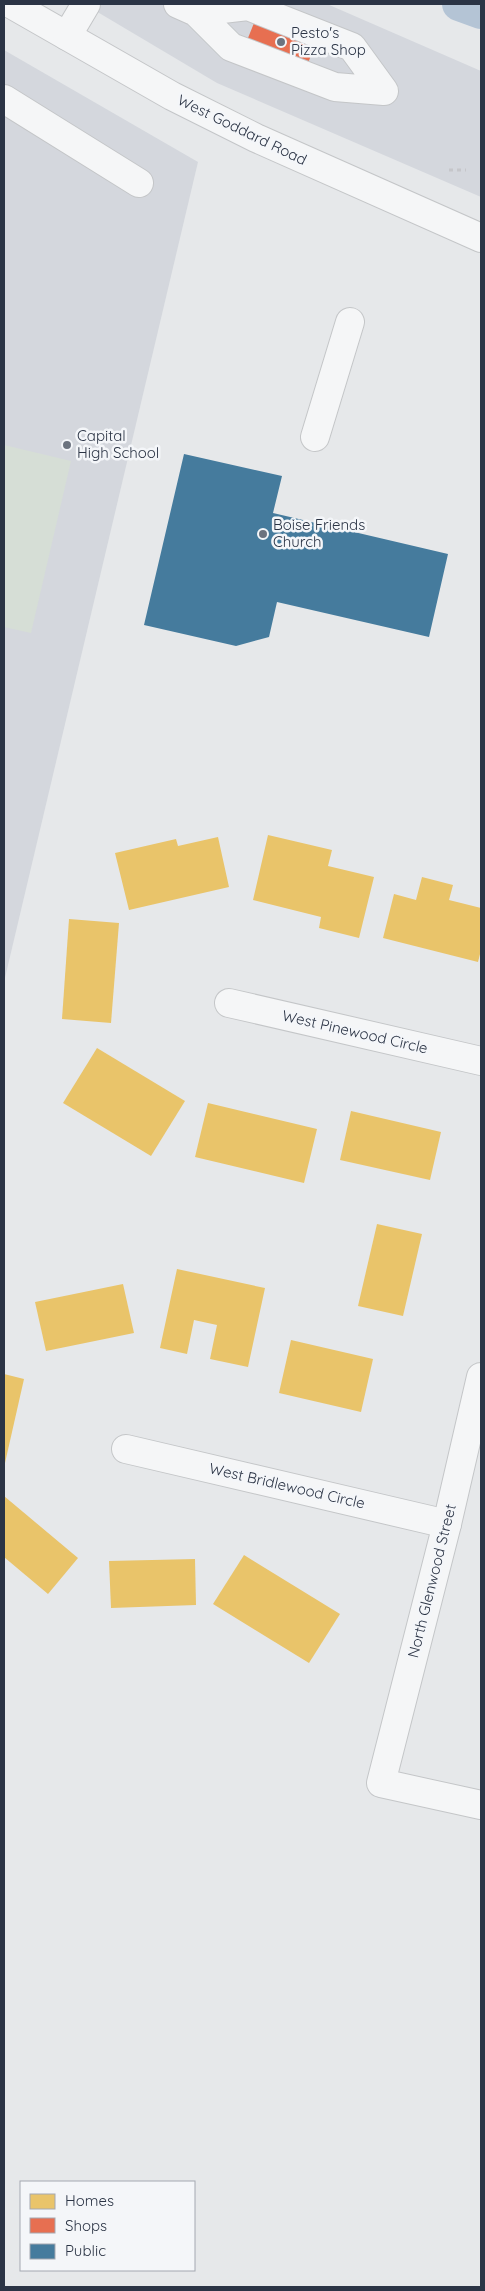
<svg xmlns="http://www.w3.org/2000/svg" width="485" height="2291" font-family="Quicksand,sans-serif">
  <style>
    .built { fill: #d4d7dd }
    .green { fill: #d6ded6 }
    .homes { fill: #e9c46a }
    .shops { fill: #e76f51 }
    .public { fill: #457b9d }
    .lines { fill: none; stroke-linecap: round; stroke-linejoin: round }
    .canal { stroke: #b4c4d5; stroke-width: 34 }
    .minor-casing { stroke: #c4c6c8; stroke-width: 30 }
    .path { stroke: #c5c6ca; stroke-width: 3; stroke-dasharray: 4 4; stroke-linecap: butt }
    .minor { stroke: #f5f6f7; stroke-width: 28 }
    .poi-dot { fill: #6c737f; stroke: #f4f6f9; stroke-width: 2 }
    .labels { text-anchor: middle; stroke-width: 5; stroke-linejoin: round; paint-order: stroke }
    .poi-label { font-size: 15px; fill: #2b3445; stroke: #f4f6f9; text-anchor: start }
    .street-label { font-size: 15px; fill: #2b3445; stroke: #f4f6f9 }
  </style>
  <rect width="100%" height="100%" fill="#e6e8ea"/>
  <g class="built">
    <polygon points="84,4 327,4 481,71 481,197 217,83"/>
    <polygon points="4,50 198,162 4,982"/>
  </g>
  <polygon class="green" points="4,445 71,461 31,633 4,627"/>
  <g class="homes">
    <polygon points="268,835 332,850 328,866 374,877 359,938 319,928 321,917 253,900"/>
    <polygon points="218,837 229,887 129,910 115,853 176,839 178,846"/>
    <polygon points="422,877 453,885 449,900 481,908 481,950 478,962 383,938 394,894 416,900"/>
    <polygon points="69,919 119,923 111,1023 62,1019"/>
    <polygon points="97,1048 185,1101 151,1156 63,1103"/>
    <polygon points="208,1103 317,1129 304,1183 195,1157"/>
    <polygon points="351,1111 441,1132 430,1180 340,1160"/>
    <polygon points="377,1224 422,1234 403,1316 358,1306"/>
    <polygon points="177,1269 265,1288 248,1367 210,1359 217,1325 194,1320 187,1354 160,1348"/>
    <polygon points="123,1284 134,1333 46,1351 35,1302"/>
    <polygon points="291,1340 373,1359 361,1412 279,1393"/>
    <polygon points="4,1374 24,1379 5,1463 4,1463"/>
    <polygon points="4,1496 78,1558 48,1594 4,1557"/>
    <polygon points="244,1555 340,1614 309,1663 213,1604"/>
    <polygon points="195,1559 196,1605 111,1608 109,1561"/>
  </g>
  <polygon class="shops" points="256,18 316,42 307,66 246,43"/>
  <polygon class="public" points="184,454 282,476 273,513 448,554 429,637 277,602 269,637 236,646 144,625"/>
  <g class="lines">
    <polyline class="canal" points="459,4 481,12"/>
    <g class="minor-casing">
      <g id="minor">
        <polyline points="11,4 172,96 256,138 481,238"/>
        <polyline points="178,4 196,12 231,47 335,87 384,91 352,47 248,6 196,12"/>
        <polyline points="67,36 86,4"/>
        <polyline points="4,99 139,183"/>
        <polyline points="315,437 350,322"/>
        <polyline points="229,1003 481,1061"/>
        <polyline points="481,1377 447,1524 381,1783 481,1805"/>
        <polyline points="126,1449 447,1524"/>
      </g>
    </g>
    <polyline class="path" points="449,170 466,170"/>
    <use href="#minor" class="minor"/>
  </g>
  <g class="poi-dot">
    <circle cx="281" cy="42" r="5"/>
    <circle cx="67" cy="445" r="5"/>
    <circle cx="263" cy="534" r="5"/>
  </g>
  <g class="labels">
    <g class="poi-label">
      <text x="291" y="38">Pesto's<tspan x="291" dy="17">Pizza Shop</tspan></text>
      <text x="77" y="441">Capital<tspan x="77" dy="17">High School</tspan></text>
      <text x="273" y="530">Boise Friends<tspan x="273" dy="17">Church</tspan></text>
    </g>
    <g class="street-label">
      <text transform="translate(242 130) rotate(26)" y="5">West Goddard Road</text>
      <text transform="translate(355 1032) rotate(13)" y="5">West Pinewood Circle</text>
      <text transform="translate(287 1486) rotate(13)" y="5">West Bridlewood Circle</text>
      <text transform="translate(432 1581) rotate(-76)" y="5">North Glenwood Street</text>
    </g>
  </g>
  <rect width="485" height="2291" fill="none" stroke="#2b3445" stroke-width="10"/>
  <rect x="20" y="2181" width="175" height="90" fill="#f4f6f9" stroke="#a4a8b1"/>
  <rect x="30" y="2194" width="25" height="15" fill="#e9c46a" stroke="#a4a8b1"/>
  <text x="65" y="2206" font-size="15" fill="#2b3445">Homes</text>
  <rect x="30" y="2218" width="25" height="15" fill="#e76f51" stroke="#a4a8b1"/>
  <text x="65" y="2231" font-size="15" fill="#2b3445">Shops</text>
  <rect x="30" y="2244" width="25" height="15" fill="#457b9d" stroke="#a4a8b1"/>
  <text x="65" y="2256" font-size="15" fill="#2b3445">Public</text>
</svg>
